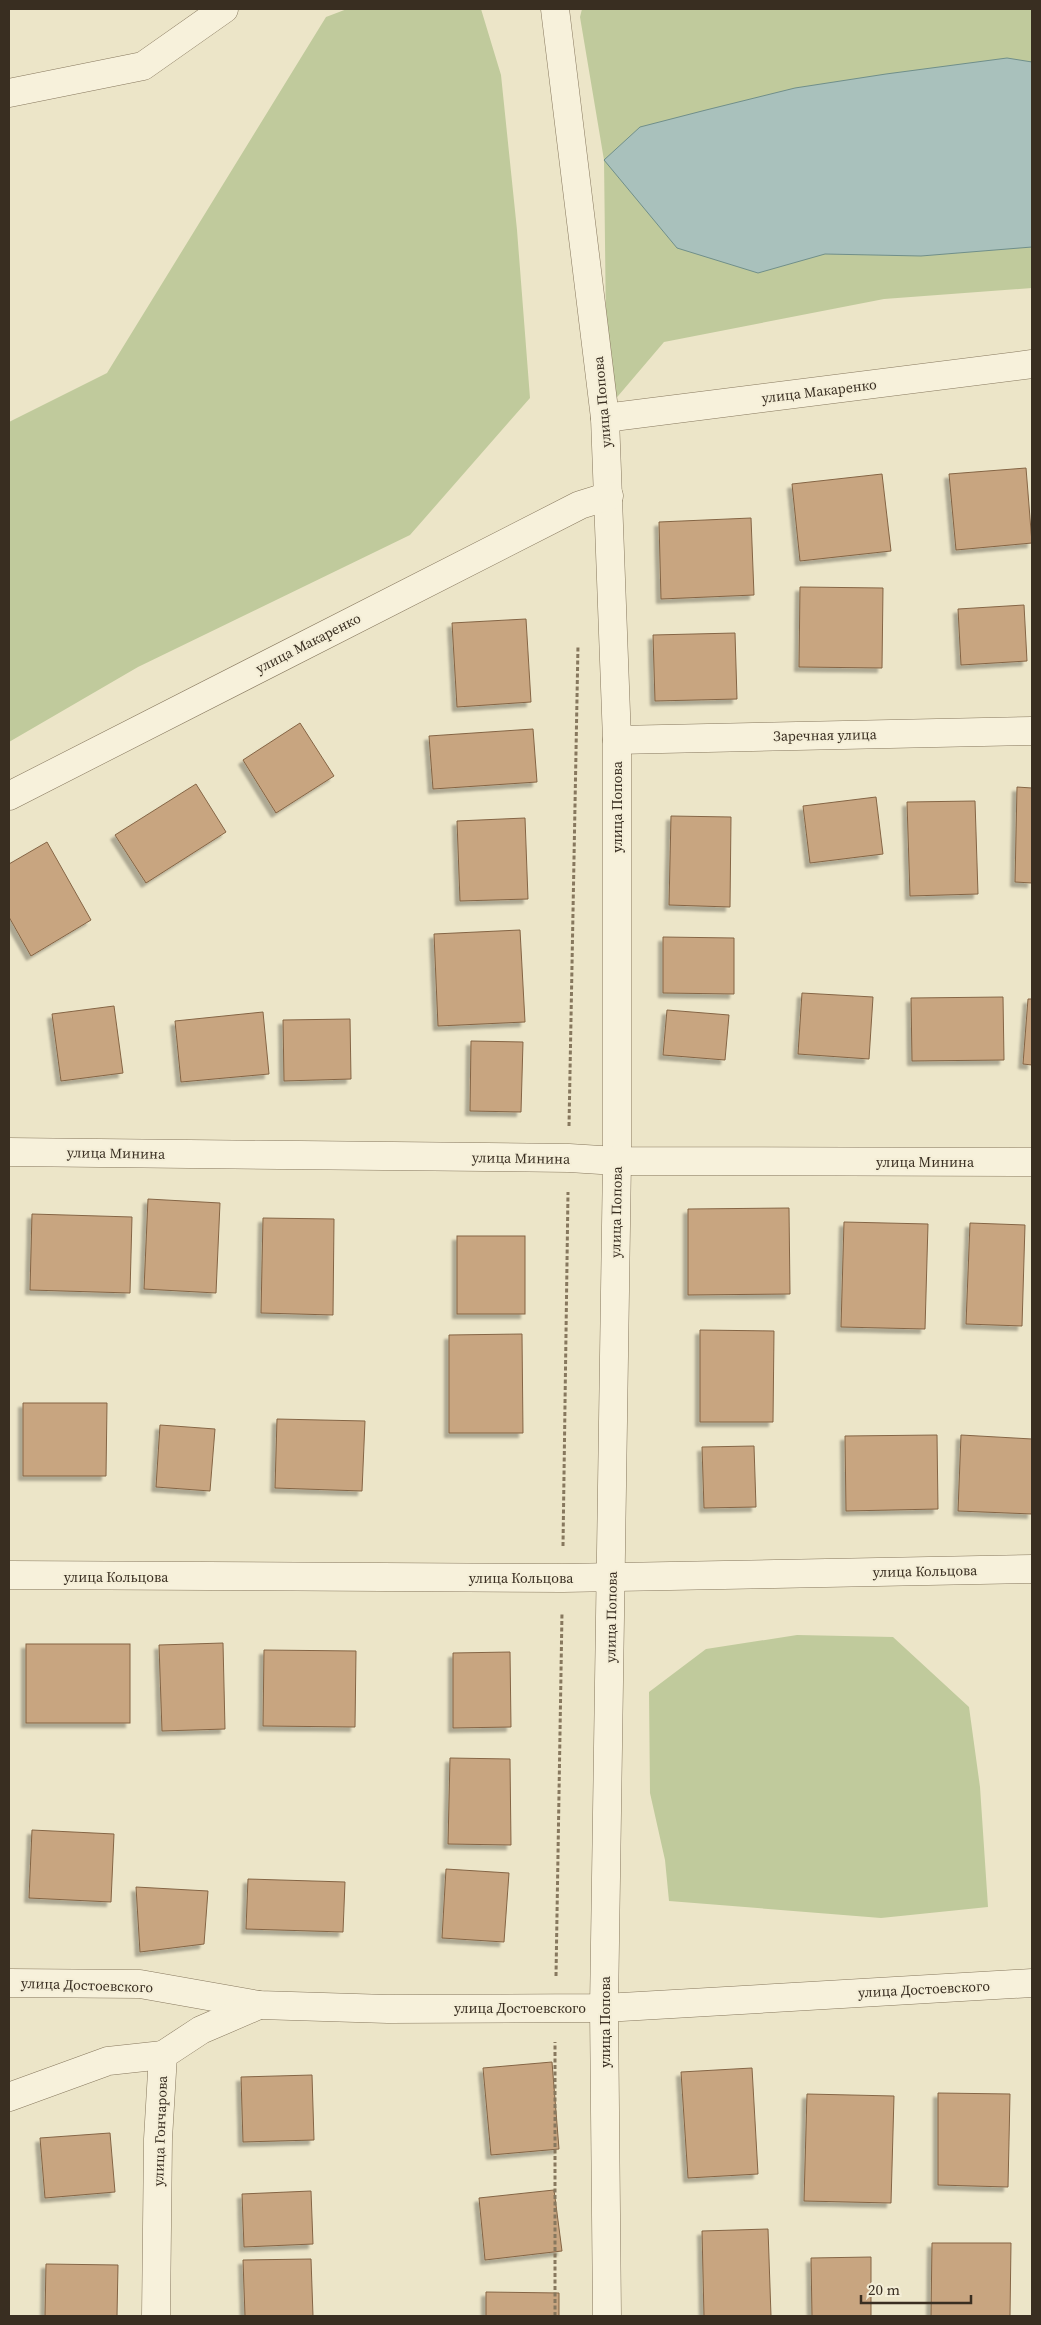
<svg xmlns="http://www.w3.org/2000/svg" width="1041" height="2325" font-family="'Source Serif 4',serif">
  <style>
    .green { fill: #c0ca9c }
    .water { fill: #a9c1bc; stroke: #708f8a }
    .building { fill: #c8a580; stroke: #856545; filter: url(#shadow) }
    .lines { fill: none; stroke-linecap: round; stroke-linejoin: round }
    .street-casing { stroke: #87785e; stroke-width: 29 }
    .path { stroke: #87785e; stroke-width: 3; stroke-dasharray: 4 2.5; stroke-linecap: butt }
    .street { stroke: #f7f1db; stroke-width: 28 }
    .labels { text-anchor: middle; stroke-width: 4; stroke-linejoin: round; paint-order: stroke }
    .street-label { font-size: 14px; fill: #392e21; stroke: #f4eed7 }
  </style>
  <defs>
    <filter id="shadow"><feDropShadow dx="-4.5" dy="4.5" stdDeviation="1" flood-color="#0004"/></filter>
  </defs>
  <rect width="100%" height="100%" fill="#ece5c8"/>
  <g class="green">
    <polygon points="347,9 481,9 501,75 517,230 530,398 410,535 138,667 9,742 9,422 107,373 326,17"/>
    <polygon points="582,9 1032,9 1032,288 884,299 664,342 607,409 604,160 580,17"/>
    <polygon points="797,1635 893,1637 969,1707 980,1787 988,1907 881,1918 669,1901 665,1860 650,1793 649,1692 706,1649"/>
  </g>
  <polygon class="water" points="1007,58 1032,62 1032,247 921,256 825,254 758,273 677,248 604,160 640,127 706,110 795,88 886,74"/>
  <g class="building">
    <polygon points="1026,468 1032,543 956,550 949,474"/>
    <polygon points="882,474 891,551 800,561 792,484"/>
    <polygon points="751,518 754,595 661,599 659,522"/>
    <polygon points="800,587 883,588 882,668 799,667"/>
    <polygon points="1024,605 1027,661 961,665 958,609"/>
    <polygon points="526,619 531,702 457,707 452,623"/>
    <polygon points="735,633 737,699 655,701 653,635"/>
    <polygon points="300,723 334,776 276,813 243,760"/>
    <polygon points="533,729 537,782 433,789 429,736"/>
    <polygon points="196,784 226,832 146,883 115,835"/>
    <polygon points="1017,787 1032,788 1032,883 1015,882"/>
    <polygon points="876,797 883,854 810,863 803,806"/>
    <polygon points="975,801 978,894 910,896 907,802"/>
    <polygon points="671,816 731,817 730,907 669,905"/>
    <polygon points="525,818 528,899 460,901 457,821"/>
    <polygon points="47,842 91,920 31,956 9,917 9,864"/>
    <polygon points="520,930 525,1022 438,1026 434,934"/>
    <polygon points="663,937 734,938 734,994 663,993"/>
    <polygon points="802,993 873,997 869,1059 798,1054"/>
    <polygon points="1003,997 1004,1060 912,1061 911,998"/>
    <polygon points="1028,999 1032,999 1032,1065 1023,1064"/>
    <polygon points="114,1006 123,1073 61,1081 52,1014"/>
    <polygon points="667,1010 729,1015 725,1060 663,1055"/>
    <polygon points="263,1012 269,1074 181,1082 175,1021"/>
    <polygon points="350,1019 351,1079 284,1081 283,1020"/>
    <polygon points="471,1041 523,1042 521,1112 470,1111"/>
    <polygon points="148,1199 220,1203 216,1293 144,1289"/>
    <polygon points="789,1208 790,1294 688,1295 688,1209"/>
    <polygon points="32,1214 132,1217 130,1293 30,1290"/>
    <polygon points="263,1218 334,1219 333,1315 261,1313"/>
    <polygon points="844,1222 928,1224 925,1329 841,1327"/>
    <polygon points="970,1223 1025,1225 1022,1326 966,1324"/>
    <rect x="457" y="1236" width="68" height="78"/>
    <polygon points="700,1330 774,1331 773,1422 700,1422"/>
    <polygon points="522,1334 523,1433 449,1433 449,1335"/>
    <polygon points="23,1403 107,1403 106,1476 23,1476"/>
    <polygon points="277,1419 365,1421 362,1491 275,1488"/>
    <polygon points="160,1425 215,1429 210,1491 156,1487"/>
    <polygon points="937,1435 938,1509 846,1511 845,1436"/>
    <polygon points="961,1435 1032,1439 1032,1514 958,1511"/>
    <polygon points="754,1446 756,1507 704,1508 702,1447"/>
    <polygon points="223,1643 225,1729 162,1731 159,1645"/>
    <rect x="26" y="1644" width="104" height="79"/>
    <polygon points="264,1650 356,1651 355,1727 263,1726"/>
    <polygon points="510,1652 511,1727 453,1728 453,1653"/>
    <polygon points="450,1758 510,1759 511,1845 448,1844"/>
    <polygon points="32,1830 114,1834 111,1902 29,1898"/>
    <polygon points="446,1869 509,1873 504,1942 442,1938"/>
    <polygon points="248,1879 345,1882 343,1932 246,1929"/>
    <polygon points="136,1887 208,1891 204,1944 140,1952"/>
    <polygon points="552,2062 559,2149 491,2155 483,2068"/>
    <polygon points="752,2068 758,2174 688,2178 681,2072"/>
    <polygon points="312,2075 314,2140 243,2142 241,2077"/>
    <polygon points="938,2093 1010,2094 1008,2187 938,2185"/>
    <polygon points="807,2094 894,2096 891,2203 804,2201"/>
    <polygon points="110,2133 115,2192 45,2198 40,2138"/>
    <polygon points="554,2190 562,2251 485,2260 479,2198"/>
    <polygon points="311,2191 313,2244 244,2247 242,2194"/>
    <polygon points="768,2229 771,2316 704,2316 702,2231"/>
    <polygon points="932,2243 1011,2243 1010,2316 931,2316"/>
    <polygon points="871,2257 871,2316 812,2316 811,2258"/>
    <polygon points="311,2259 313,2316 245,2316 243,2260"/>
    <polygon points="46,2264 118,2265 117,2316 45,2316"/>
    <polygon points="486,2292 559,2293 559,2316 486,2316"/>
  </g>
  <g class="lines">
    <g class="street-casing">
      <g id="street">
        <polyline points="555,9 605,418 617,740 617,1161 604,2008 607,2316"/>
        <polyline points="9,93 143,66 224,9"/>
        <polyline points="605,418 1032,364"/>
        <polyline points="617,740 1032,731"/>
        <polyline points="9,796 580,505 609,496"/>
        <polyline points="9,1152 569,1158 617,1161 1032,1162"/>
        <polyline points="9,1575 563,1578 1032,1569"/>
        <polyline points="9,1983 140,1984 259,2005 388,2009 604,2008 1032,1983"/>
        <polyline points="9,2097 108,2061 163,2055"/>
        <polyline points="156,2316 158,2139 163,2055 201,2030 259,2005"/>
      </g>
    </g>
    <g class="path">
      <polyline points="569,1126 578,645"/>
      <polyline points="563,1546 568,1192"/>
      <polyline points="556,1976 562,1612"/>
      <polyline points="555,2316 555,2042"/>
    </g>
    <use href="#street" class="street"/>
  </g>
  <g class="labels">
    <g class="street-label">
      <text transform="translate(819 391) rotate(-7)" y="5">улица Макаренко</text>
      <text transform="translate(602 402) rotate(-95)" y="5">улица Попова</text>
      <text transform="translate(308 643) rotate(-27)" y="5">улица Макаренко</text>
      <text transform="translate(825 735) rotate(-1)" y="5">Заречная улица</text>
      <text transform="translate(617 807) rotate(-90)" y="5">улица Попова</text>
      <text transform="translate(116 1153) rotate(1)" y="5">улица Минина</text>
      <text transform="translate(521 1158) rotate(1)" y="5">улица Минина</text>
      <text x="925" y="1167">улица Минина</text>
      <text transform="translate(616 1212) rotate(-89)" y="5">улица Попова</text>
      <text transform="translate(925 1571) rotate(-1)" y="5">улица Кольцова</text>
      <text x="116" y="1582">улица Кольцова</text>
      <text x="521" y="1583">улица Кольцова</text>
      <text transform="translate(611 1617) rotate(-89)" y="5">улица Попова</text>
      <text transform="translate(87 1985) rotate(2)" y="5">улица Достоевского</text>
      <text transform="translate(924 1989) rotate(-3)" y="5">улица Достоевского</text>
      <text x="520" y="2013">улица Достоевского</text>
      <text transform="translate(605 2022) rotate(-90)" y="5">улица Попова</text>
      <text transform="translate(160 2131) rotate(-88)" y="5">улица Гончарова</text>
    </g>
  </g>
  <rect width="1041" height="2325" fill="none" stroke="#392e21" stroke-width="20"/>
  <path d="M861 2295v8h110v-8" fill="none" stroke="#392e21" stroke-width="2.5"/>
  <text x="868" y="2295" font-size="15" fill="#392e21" stroke="#f4eed7" stroke-width="4" paint-order="stroke">20 m</text>
</svg>
